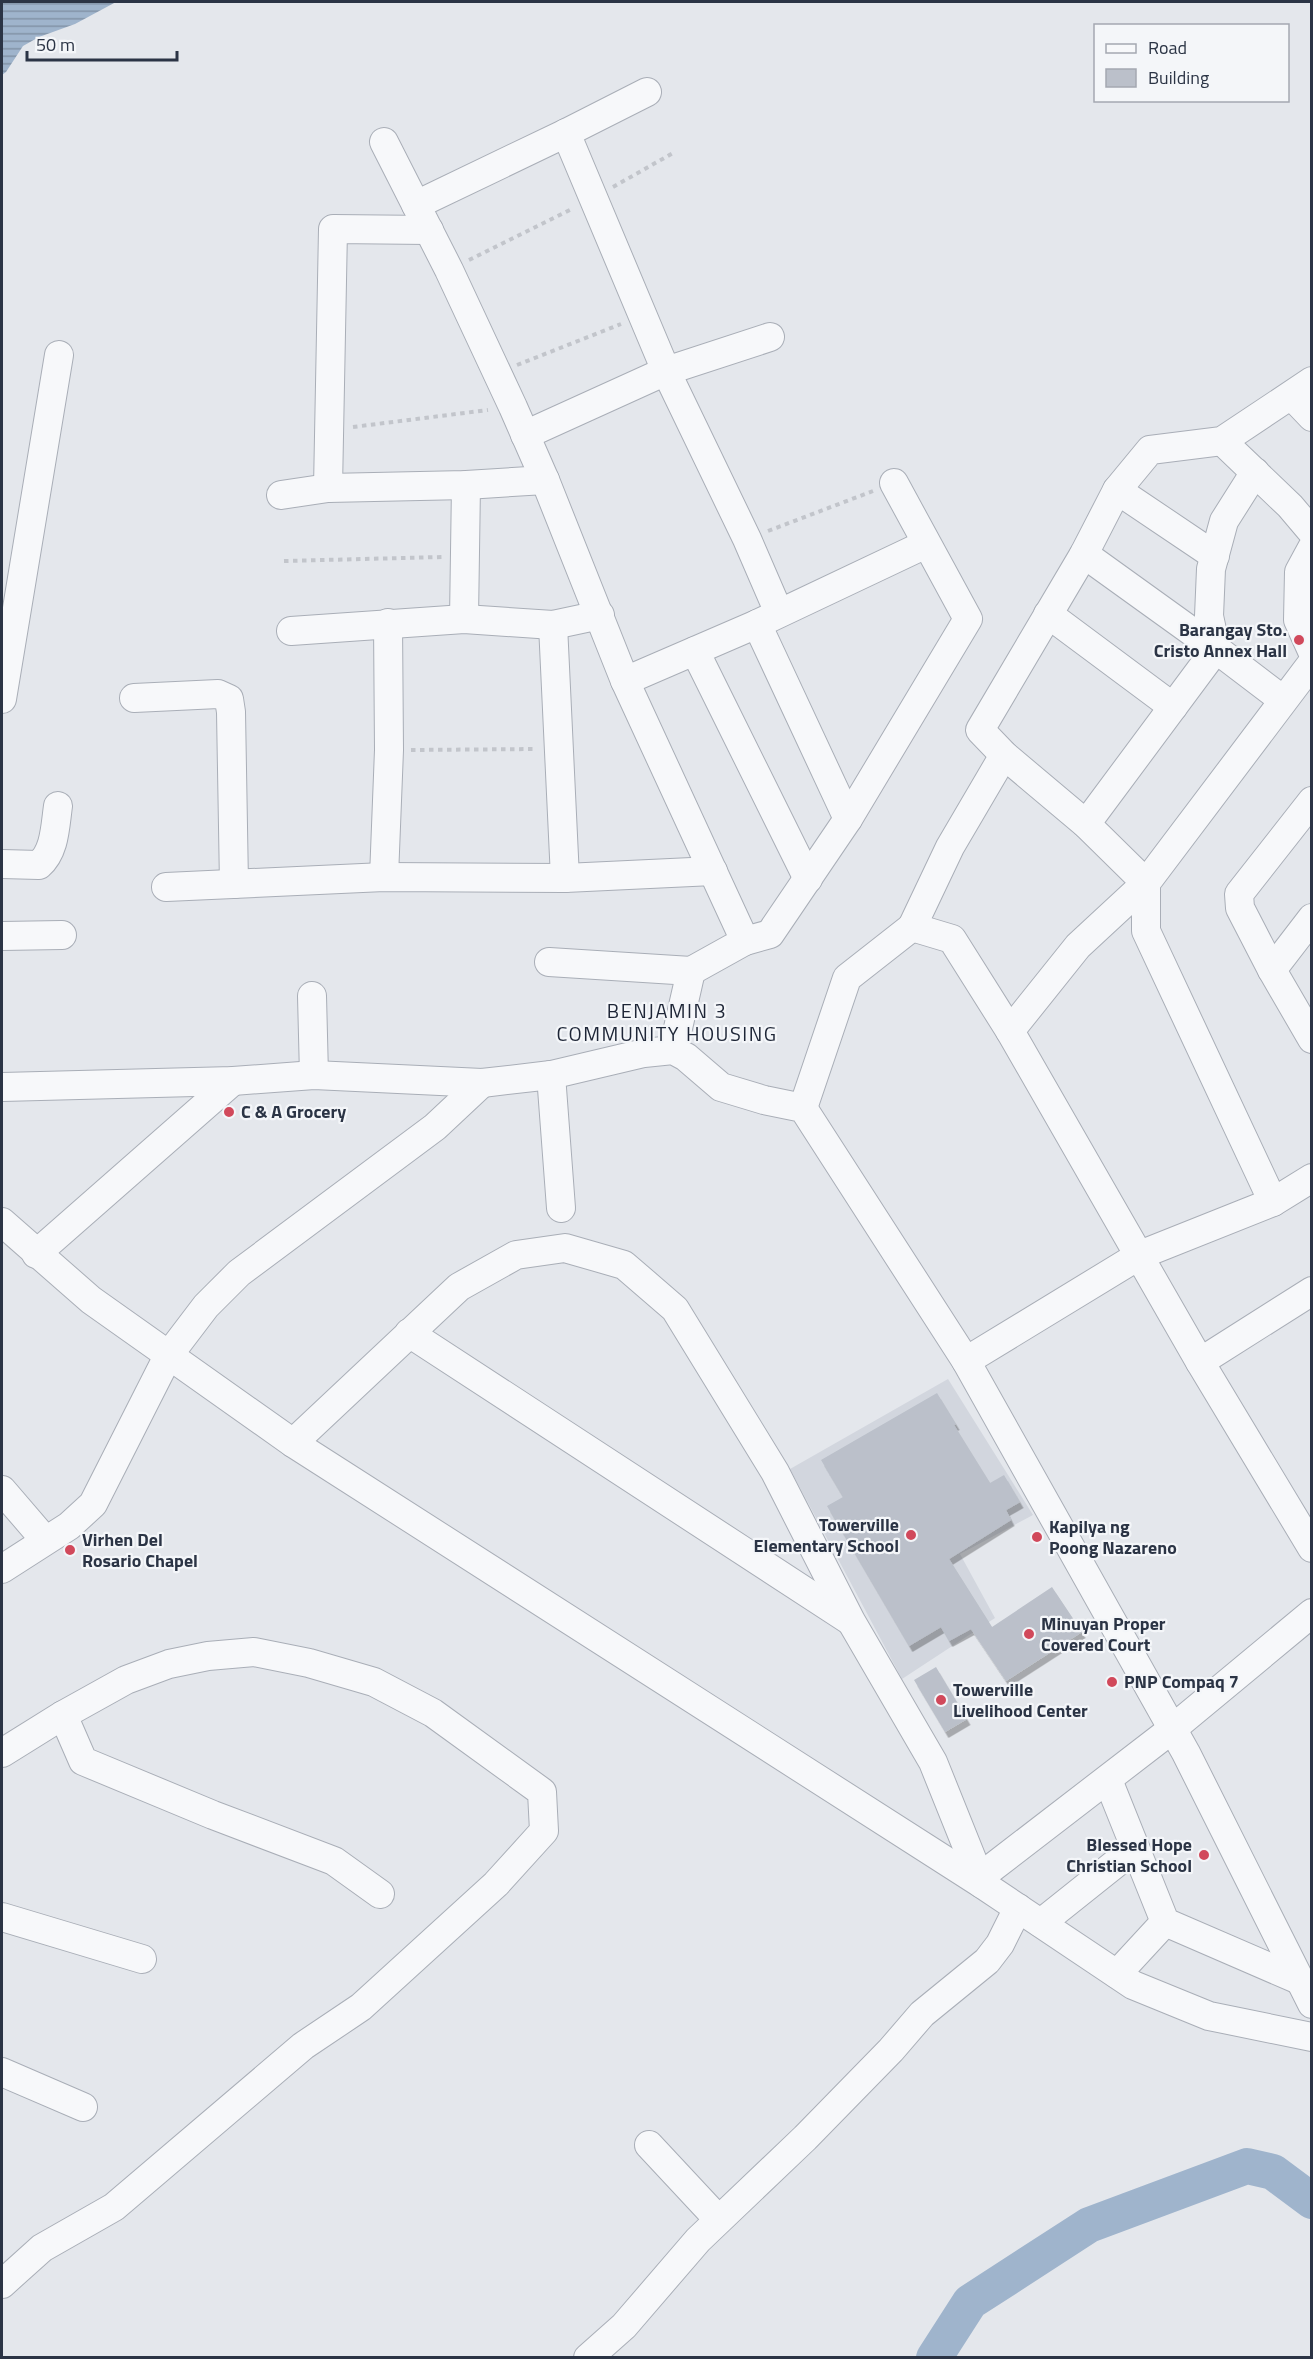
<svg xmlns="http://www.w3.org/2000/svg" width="1313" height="2359" font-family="'Titillium Web',sans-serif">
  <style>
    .built { fill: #d2d6de }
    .water { fill: url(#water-rules) }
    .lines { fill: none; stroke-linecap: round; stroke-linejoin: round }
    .river { stroke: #9fb4cc; stroke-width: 36 }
    .building { fill: #bbc0ca; filter: url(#shadow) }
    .minor-casing { stroke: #a9aeb7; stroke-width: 30 }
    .path { stroke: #c2c5cb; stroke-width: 4; stroke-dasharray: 4.5 4.5; stroke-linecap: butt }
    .minor { stroke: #f7f8fa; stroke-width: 28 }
    .poi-dot { fill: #d1495b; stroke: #f4f6f9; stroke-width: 2 }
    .labels { text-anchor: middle; stroke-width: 4.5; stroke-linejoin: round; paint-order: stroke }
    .poi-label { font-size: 18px; font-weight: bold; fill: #2b3445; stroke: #f4f6f9; text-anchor: start }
    .neighbourhood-label { font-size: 20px; letter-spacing: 1.5px; fill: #1d2536; stroke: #f4f6f9 }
  </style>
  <defs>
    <pattern id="water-rules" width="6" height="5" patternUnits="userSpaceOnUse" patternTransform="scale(1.5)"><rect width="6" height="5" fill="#9fb4cc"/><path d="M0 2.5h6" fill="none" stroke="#8293a7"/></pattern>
    <filter id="shadow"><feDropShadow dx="3.5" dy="6" stdDeviation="0" flood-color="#0004"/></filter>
  </defs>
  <rect width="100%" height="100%" fill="#e4e7ec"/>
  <polygon class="built" points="948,1379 1033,1515 960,1554 995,1618 902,1679 790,1469"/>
  <polygon class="water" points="2,2 116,2 75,24 39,37 23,46 6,72 2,75"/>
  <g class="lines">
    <polyline class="river" points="934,2358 970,2302 1089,2225 1247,2166 1273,2172 1312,2201"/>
  </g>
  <g class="building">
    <polygon points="937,1393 956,1424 954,1425 990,1483 1004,1475 1020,1502 1006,1510 1011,1520 949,1559 992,1627 1052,1587 1082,1632 1006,1681 971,1629 949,1641 941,1627 909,1646 827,1506 843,1497 821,1460"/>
    <polygon points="936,1667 967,1719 945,1732 914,1680"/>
  </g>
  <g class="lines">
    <g class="minor-casing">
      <g id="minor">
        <polyline points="566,133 666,371 747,539 779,613"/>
        <polyline points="384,142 449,270 513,407 545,480 625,681 745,941 691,971"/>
        <polyline points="416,205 566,133 647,92"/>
        <polyline points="1292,396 1312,417"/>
        <polyline points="525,435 666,371 770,337"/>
        <polyline points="1222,441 1290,506 1312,532"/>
        <polyline points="1255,472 1224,521 1211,569 1209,616 1216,649 1283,700"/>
        <polyline points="328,488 333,229 429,230"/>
        <polyline points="1117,490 1215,556"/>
        <polyline points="281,495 328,488 466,485 545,480"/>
        <polyline points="1312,548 1299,572 1298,620 1312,651"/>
        <polyline points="1084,554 1216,649 1086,824"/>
        <polyline points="1048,614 1173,707"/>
        <polyline points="464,619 466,485"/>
        <polyline points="757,624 848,819"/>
        <polyline points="553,625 565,878"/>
        <polyline points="291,631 464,619 553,625 600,615"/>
        <polyline points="695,651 808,879"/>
        <polyline points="625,681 757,624 926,544"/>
        <polyline points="134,698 218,694 229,699 231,712 234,884"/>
        <polyline points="2,699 59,355"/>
        <polyline points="1312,801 1239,894 1240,908 1272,970 1312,1039"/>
        <path d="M2 864 39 865C55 851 55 827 58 806"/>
        <polyline points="384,877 389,750 388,623"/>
        <polyline points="166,887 384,877 565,878 713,871"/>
        <polyline points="912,927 950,847 1004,755"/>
        <polyline points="2,936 62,935"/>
        <polyline points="745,941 770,934 848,819 968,619 894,483"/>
        <polyline points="549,962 691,971 673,1050"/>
        <polyline points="1272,970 1312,918"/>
        <polyline points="312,996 314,1075"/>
        <polyline points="1010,1031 1078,946 1146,883 1312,663"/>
        <polyline points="551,1075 561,1208"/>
        <polyline points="2,1087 233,1081 314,1075 482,1083 551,1075 644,1053 673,1050 686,1057 721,1087 764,1100 803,1108 966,1361 1186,1753 1312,2004"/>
        <polyline points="803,1108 847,978 912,927 952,939 1010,1031 1200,1362 1312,1548"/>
        <polyline points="1273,1202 1146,931 1146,883 1086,824 1004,755 980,730 1084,554 1117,490 1150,450 1222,441 1312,381"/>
        <polyline points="2,1222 91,1300 293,1443 982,1884 1133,1985 1209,2016 1312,2037"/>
        <polyline points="36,1254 233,1081"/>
        <polyline points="409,1333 849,1620"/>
        <polyline points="966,1361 1140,1255 1273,1202 1312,1178"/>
        <polyline points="1200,1362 1312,1291"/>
        <polyline points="293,1443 459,1287 516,1255 565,1248 624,1265 675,1309 775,1472 851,1621 933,1762 982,1884"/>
        <polyline points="2,1490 45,1540"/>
        <polyline points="2,1569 69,1526 93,1504 168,1356 206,1306 239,1273 435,1127 482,1083"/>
        <polyline points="63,1715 83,1761 213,1815 334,1861 380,1894"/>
        <polyline points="2,1753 63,1715 126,1680 169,1664 208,1656 254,1652 309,1663 374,1682 433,1713 542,1792 544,1831 496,1884 361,2007 303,2046 114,2207 42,2248 2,2284"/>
        <polyline points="1108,1780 1165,1922 1299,1980"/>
        <polyline points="980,1877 1171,1730 1312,1613"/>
        <polyline points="2,1917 142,1959"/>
        <polyline points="1041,1923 1135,1848"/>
        <polyline points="1117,1974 1165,1922"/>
        <polyline points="2,2072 83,2107"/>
        <polyline points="649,2145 718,2219"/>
        <polyline points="588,2358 624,2326 698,2240 805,2138 891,2050 922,2014 987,1961 1000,1944 1018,1908"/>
      </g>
    </g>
    <g class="path">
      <polyline points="613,187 673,153"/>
      <polyline points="469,260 572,209"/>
      <polyline points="517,365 621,324"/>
      <polyline points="353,427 488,410"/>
      <polyline points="768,531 873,491"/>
      <polyline points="284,561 442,557"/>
      <polyline points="411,750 536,749"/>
    </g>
    <use href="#minor" class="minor"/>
  </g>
  <g class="poi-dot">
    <circle cx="1299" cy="640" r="6"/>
    <circle cx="229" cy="1112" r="6"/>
    <circle cx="911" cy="1535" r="6"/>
    <circle cx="1037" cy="1537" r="6"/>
    <circle cx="70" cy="1550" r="6"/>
    <circle cx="1029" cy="1634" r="6"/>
    <circle cx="1112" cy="1682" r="6"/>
    <circle cx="941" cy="1700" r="6"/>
    <circle cx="1204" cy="1855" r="6"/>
  </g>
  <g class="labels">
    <g class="poi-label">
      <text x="1287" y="636" text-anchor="end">Barangay Sto.<tspan x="1287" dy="21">Cristo Annex Hall</tspan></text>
      <text x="241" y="1118">C &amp; A Grocery</text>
      <text x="899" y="1531" text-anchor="end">Towerville<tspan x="899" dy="21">Elementary School</tspan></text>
      <text x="1049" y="1533">Kapilya ng<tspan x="1049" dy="21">Poong Nazareno</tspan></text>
      <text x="82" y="1546">Virhen Del<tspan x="82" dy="21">Rosario Chapel</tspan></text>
      <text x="1041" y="1630">Minuyan Proper<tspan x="1041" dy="21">Covered Court</tspan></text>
      <text x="1124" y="1688">PNP Compaq 7</text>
      <text x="953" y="1696">Towerville<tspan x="953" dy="21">Livelihood Center</tspan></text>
      <text x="1192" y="1851" text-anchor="end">Blessed Hope<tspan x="1192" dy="21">Christian School</tspan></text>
    </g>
    <g class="neighbourhood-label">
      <text x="667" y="1018">BENJAMIN 3<tspan x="667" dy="23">COMMUNITY HOUSING</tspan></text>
    </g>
  </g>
  <rect width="1313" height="2359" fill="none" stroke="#2b3445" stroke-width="6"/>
  <rect x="1094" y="24" width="195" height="78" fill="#f4f6f9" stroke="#a4a8b1" stroke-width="1.5"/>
  <rect x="1106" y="44" width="30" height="9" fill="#f7f8fa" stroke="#a4a8b1" stroke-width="1.5"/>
  <text x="1148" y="54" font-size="18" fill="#2b3445">Road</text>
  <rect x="1106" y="69" width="30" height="18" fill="#bbc0ca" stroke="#a4a8b1" stroke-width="1.5"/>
  <text x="1148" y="84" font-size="18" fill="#2b3445">Building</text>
  <path d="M27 51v9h150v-9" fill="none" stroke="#2b3445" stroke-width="3"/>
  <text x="36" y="51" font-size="18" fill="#2b3445" stroke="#f4f6f9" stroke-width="4.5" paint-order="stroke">50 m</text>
</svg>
